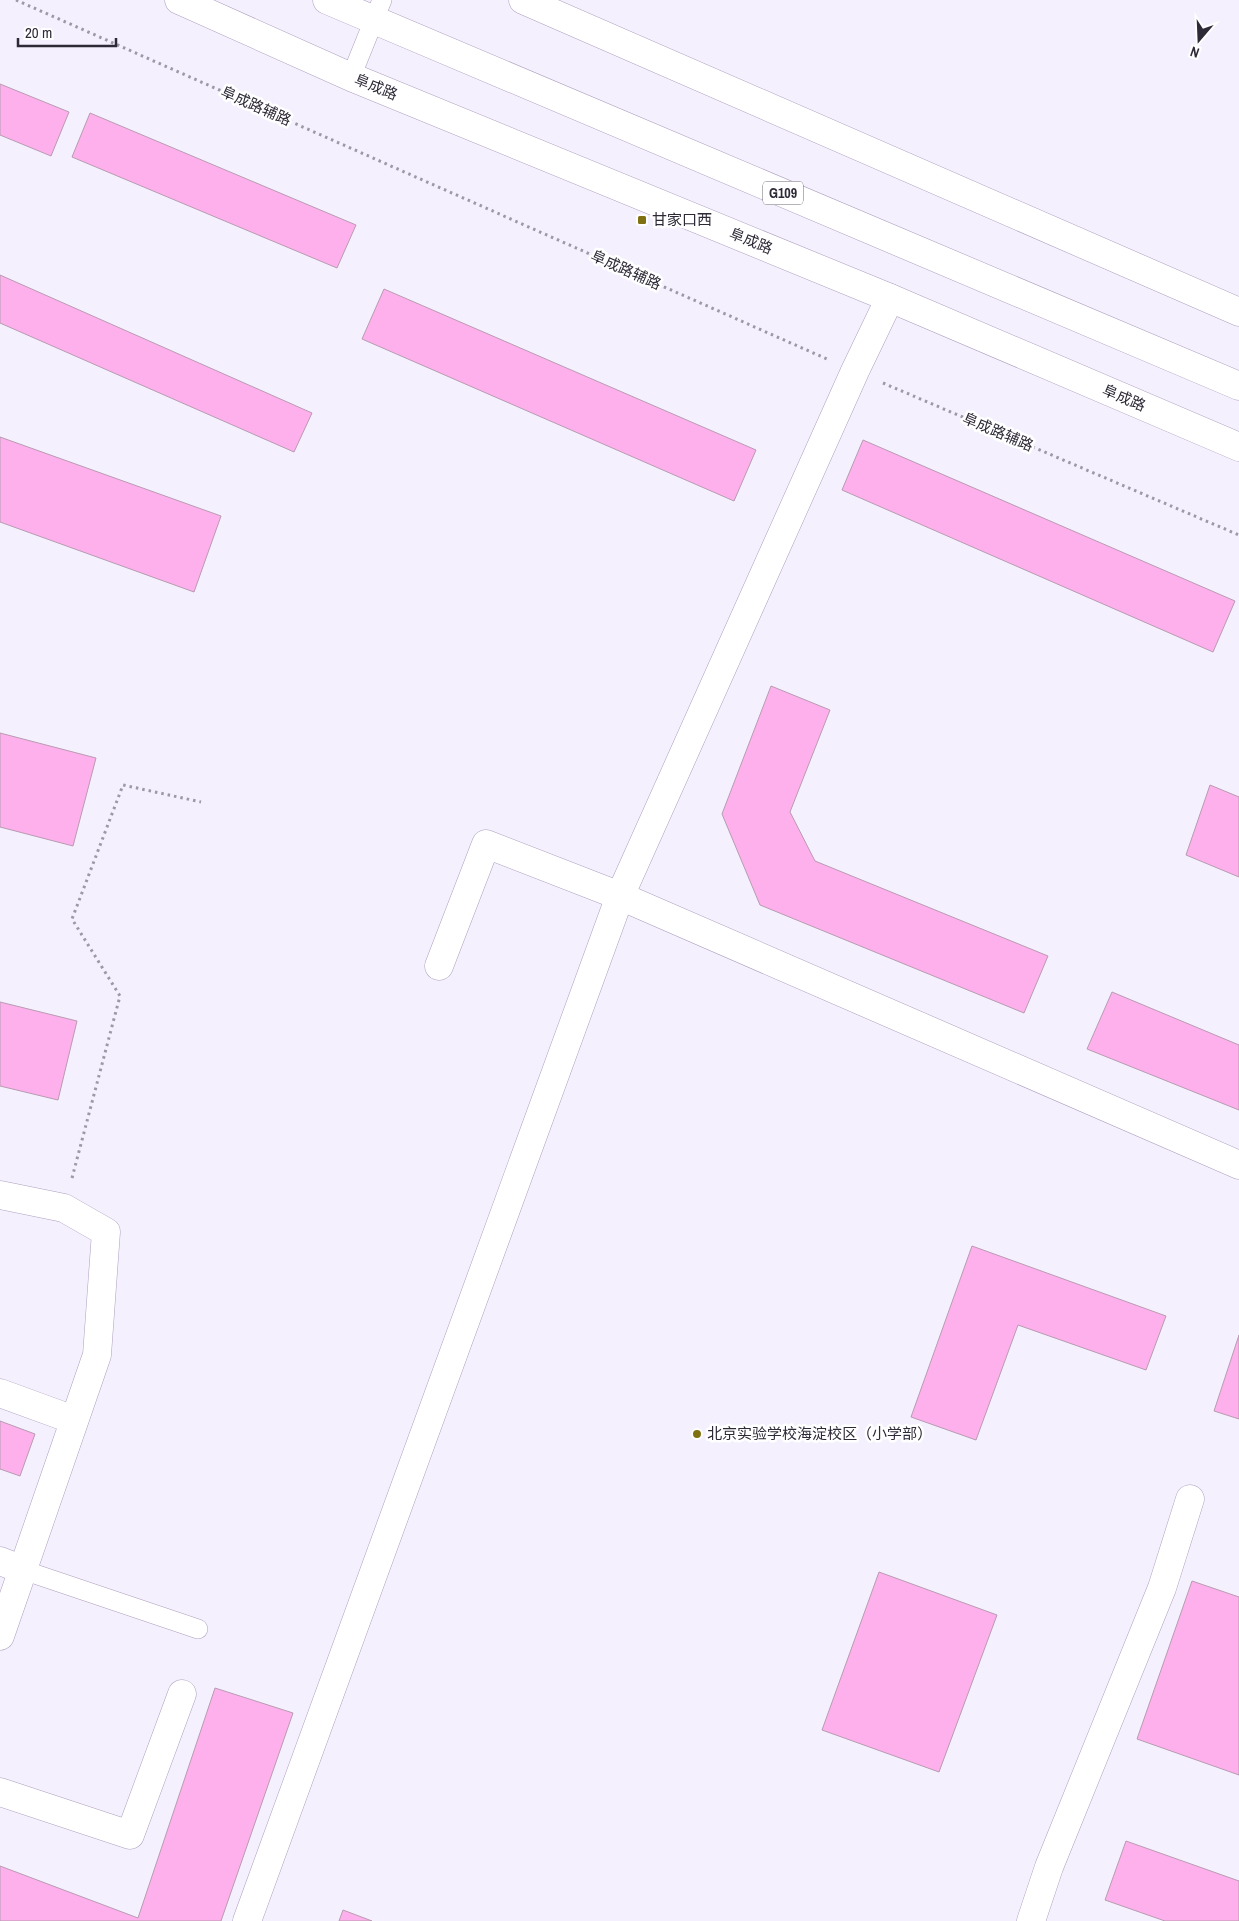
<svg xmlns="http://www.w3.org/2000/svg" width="1239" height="1921" font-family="'Archivo Narrow','Noto Sans SC',sans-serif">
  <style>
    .building { fill: #fdb0ec; stroke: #b89bb1 }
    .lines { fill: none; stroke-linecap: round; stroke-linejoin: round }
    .lane-casing { stroke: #ada0bf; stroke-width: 20 }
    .street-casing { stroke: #ada0bf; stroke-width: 29 }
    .secondary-casing { stroke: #ada0bf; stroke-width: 29 }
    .highway-casing { stroke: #ada0bf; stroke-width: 29 }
    .path { stroke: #9d98a5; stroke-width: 3; stroke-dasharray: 2.5 4; stroke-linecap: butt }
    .lane { stroke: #fff; stroke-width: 19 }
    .street { stroke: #fff; stroke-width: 28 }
    .secondary { stroke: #fff; stroke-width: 28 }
    .highway { stroke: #fff; stroke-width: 28 }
    .poi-dot { fill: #7f7111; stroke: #fff; stroke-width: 2 }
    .labels { text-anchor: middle; stroke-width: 5; stroke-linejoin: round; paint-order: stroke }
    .shield { fill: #fff; stroke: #6d6972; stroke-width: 1 }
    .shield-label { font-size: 14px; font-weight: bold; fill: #2e2936 }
    .street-label { font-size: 15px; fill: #2e2936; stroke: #fff }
    .poi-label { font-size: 15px; fill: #2e2936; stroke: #fff; text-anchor: start }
  </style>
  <rect width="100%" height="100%" fill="#f5f0fd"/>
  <g class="building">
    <polygon points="0,84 69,112 51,156 0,135"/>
    <polygon points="90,113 356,225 337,268 72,157"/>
    <polygon points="0,275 312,413 294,452 0,323"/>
    <polygon points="384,289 756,450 734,501 362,339"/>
    <polygon points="0,437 221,516 194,592 0,522"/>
    <polygon points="863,440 1235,601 1213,652 842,490"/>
    <polygon points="771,686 830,710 790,812 815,861 1048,956 1024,1013 760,905 722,814"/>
    <polygon points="0,733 96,758 73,846 0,827"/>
    <polygon points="1210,785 1239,797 1239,877 1186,855"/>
    <polygon points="1112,992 1239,1045 1239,1110 1087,1049"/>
    <polygon points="0,1002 77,1021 58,1100 0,1086"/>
    <polygon points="972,1246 1166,1316 1146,1370 1018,1325 976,1440 911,1417"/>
    <polygon points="1239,1335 1239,1419 1214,1411"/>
    <polygon points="0,1421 35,1434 20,1476 0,1469"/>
    <polygon points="879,1572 997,1615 939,1772 822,1730"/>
    <polygon points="1192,1581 1239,1597 1239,1775 1137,1739"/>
    <polygon points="215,1688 293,1713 221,1921 0,1921 0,1866 138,1918"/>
    <polygon points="1126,1841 1239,1881 1239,1921 1165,1921 1105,1900"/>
    <polygon points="343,1910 372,1921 339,1921"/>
  </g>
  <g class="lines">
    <g class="lane-casing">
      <g id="lane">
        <polyline points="351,77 382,0"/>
        <polyline points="23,1570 198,1629"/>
      </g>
    </g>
    <g class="street-casing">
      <g id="street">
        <polyline points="439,966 486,844 620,896 1239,1165"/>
        <polyline points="0,1195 64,1208 106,1232 97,1355 0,1636"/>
        <polyline points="0,1393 74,1420"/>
        <polyline points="0,1561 23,1570"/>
        <polyline points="0,1792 130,1835 182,1694"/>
        <polyline points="247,1921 620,896 855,371 890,298"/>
      </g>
    </g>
    <g class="secondary-casing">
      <g id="secondary">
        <polyline points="523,0 1239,312"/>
        <polyline points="1031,1921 1049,1867 1162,1588 1190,1499"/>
      </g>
    </g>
    <g class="highway-casing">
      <g id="highway">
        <polyline points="179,0 351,77 890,298 1239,447"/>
        <polyline points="327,0 1239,386"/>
      </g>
    </g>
    <g class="path">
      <polyline points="16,0 827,359"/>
      <polyline points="883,383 1239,535"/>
      <polyline points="72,1178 120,996 72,919 123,785 201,802"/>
    </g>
    <use href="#lane" class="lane"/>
    <use href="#street" class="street"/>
    <use href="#secondary" class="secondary"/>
    <use href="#highway" class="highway"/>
  </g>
  <g class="poi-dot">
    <rect x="637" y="215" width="10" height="10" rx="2.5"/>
    <circle cx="697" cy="1434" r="5"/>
  </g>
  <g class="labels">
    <rect class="shield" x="763" y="181.5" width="40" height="23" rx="4"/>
    <g class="shield-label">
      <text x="783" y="198">G109</text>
    </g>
    <g class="street-label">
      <text transform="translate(376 87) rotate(22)" y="5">阜成路</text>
      <text transform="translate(256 106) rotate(24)" y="5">阜成路辅路</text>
      <text transform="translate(751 241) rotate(22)" y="5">阜成路</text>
      <text transform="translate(626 270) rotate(24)" y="5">阜成路辅路</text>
      <text transform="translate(1124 398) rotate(23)" y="5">阜成路</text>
      <text transform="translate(998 432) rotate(23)" y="5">阜成路辅路</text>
    </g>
    <g class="poi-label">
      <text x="652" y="225">甘家口西</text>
      <text x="707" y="1439">北京实验学校海淀校区（小学部）</text>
    </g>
  </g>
  <g transform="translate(1199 40) rotate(199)" stroke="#ffffff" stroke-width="4" paint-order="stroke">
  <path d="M0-4L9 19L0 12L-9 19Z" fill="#2e2936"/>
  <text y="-8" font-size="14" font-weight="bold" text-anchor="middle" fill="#2e2936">N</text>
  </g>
  <path d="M18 38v8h98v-8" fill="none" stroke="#2e2936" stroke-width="2.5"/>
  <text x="25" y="38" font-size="15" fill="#2e2936" stroke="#ffffff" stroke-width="4" paint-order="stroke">20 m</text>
</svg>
